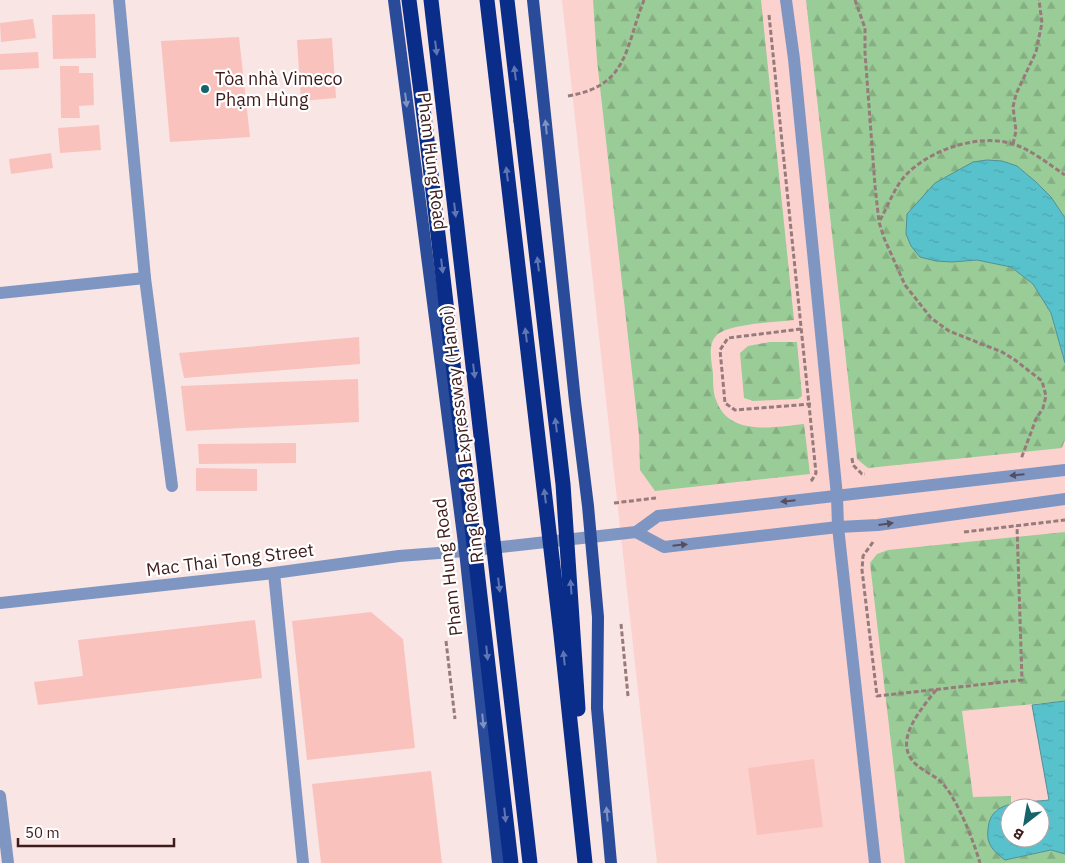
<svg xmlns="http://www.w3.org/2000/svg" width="1065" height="863" font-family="'IBM Plex Sans',sans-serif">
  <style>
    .built { fill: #fcd2cf; fill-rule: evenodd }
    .forest { fill: url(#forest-firs) }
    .water { fill: url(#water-ripples); stroke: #509097; fill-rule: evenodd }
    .building { fill: #fac2bd }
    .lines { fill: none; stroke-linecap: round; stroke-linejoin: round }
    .path { stroke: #967b7a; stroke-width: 3; stroke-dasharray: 5 2.5; stroke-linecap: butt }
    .minor { stroke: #7f96c2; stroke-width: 12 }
    .major { stroke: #294b99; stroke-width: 12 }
    .highway { stroke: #0a2d89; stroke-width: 15 }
    .highway-bridge { stroke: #0a2d89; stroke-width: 15 }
    .oneway { fill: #6076b2 }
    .oneway2 { fill: #7f93c2 }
    .oneway3 { fill: #584d5e }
    .poi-dot { fill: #16646b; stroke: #fff; stroke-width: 2 }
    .labels { text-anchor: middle; stroke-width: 4.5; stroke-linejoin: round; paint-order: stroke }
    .poi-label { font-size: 18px; fill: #3e1c1b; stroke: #fff; text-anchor: start }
    .street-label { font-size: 18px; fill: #3e1c1b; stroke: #fff }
  </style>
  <defs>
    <pattern id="forest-firs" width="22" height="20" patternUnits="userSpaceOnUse" patternTransform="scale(1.25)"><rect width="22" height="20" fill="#99cc97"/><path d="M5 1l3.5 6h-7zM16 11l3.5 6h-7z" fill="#85af82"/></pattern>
    <pattern id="water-ripples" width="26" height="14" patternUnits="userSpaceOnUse" patternTransform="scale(1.25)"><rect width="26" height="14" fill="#58c2cc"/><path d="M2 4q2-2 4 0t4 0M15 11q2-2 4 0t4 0" fill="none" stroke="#4ea6af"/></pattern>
  </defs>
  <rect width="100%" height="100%" fill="#f9e5e4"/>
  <path class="built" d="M562 0H1065V863H657ZM1010 808H1040V838H1010Z"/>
  <g class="forest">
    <path d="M593 0H761L794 320C777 322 726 324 716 336 707 346 712 362 713 374 713 382 713 393 716 400 729 437 774 427 804 424L810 474 655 491 640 470 639 435 597 60Z"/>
    <path d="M806 0H1065V218C1053 197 1035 181 1017 166L952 262 977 260 1011 267 1033 284 1051 313 1065 363V440L1062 448 868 468 857 459Z"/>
    <polygon points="770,342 797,342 802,396 798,399 753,401 744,398 740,353 748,346"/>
    <polygon points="1065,532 1065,701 962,711 973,797 1011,796 1011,803 995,811 1006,860 1051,850 1065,854 1065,863 905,863 870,563 877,554 888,550"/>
  </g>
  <g class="water">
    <polygon points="987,160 1002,161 1017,166 1036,182 1051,197 1065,218 1065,363 1051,313 1033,284 1011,267 977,260 952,262 936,261 920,257 911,246 906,234 907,214 935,183 973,162"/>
    <path d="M1065 701V854L1051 850 1005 860C993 851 986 844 988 829 990 798 1027 803 1049 800L1032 705ZM1010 808H1040V838H1010Z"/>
  </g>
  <g class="building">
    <polygon points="95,14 96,58 53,59 52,15"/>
    <polygon points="33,19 36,38 1,42 0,23"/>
    <polygon points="239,37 250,137 170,142 161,41"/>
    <polygon points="332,38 336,98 301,101 297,40"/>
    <polygon points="38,52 39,68 0,70 0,54"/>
    <polygon points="60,66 79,66 79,73 93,73 94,105 79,106 80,118 61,118"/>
    <polygon points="99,125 101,150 60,153 58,128"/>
    <polygon points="51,153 53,168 11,174 9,159"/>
    <polygon points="359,337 360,364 184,378 179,353"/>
    <polygon points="358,379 359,422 186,431 181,386"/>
    <polygon points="296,443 296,463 199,464 198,444"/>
    <polygon points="196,468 257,469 257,491 196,491"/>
    <polygon points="371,612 403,639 415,748 307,760 292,621"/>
    <polygon points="255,620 262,678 38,705 34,682 83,676 78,640"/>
    <polygon points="814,759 823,827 757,835 748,768"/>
    <polygon points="431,771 442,863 321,863 312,784"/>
  </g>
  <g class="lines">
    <g class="path">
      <polyline points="855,0 865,28 865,53 875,186 879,222 884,238 905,285 931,318 949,331 1002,352 1015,360 1042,381 1046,396 1043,408 1036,419 1021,459"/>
      <polyline points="769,15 816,473 812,480 809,481"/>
      <path d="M568 96C629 86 625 47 644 0"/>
      <polyline points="1013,144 1016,131 1013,107 1016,94 1036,52 1039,37 1042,23 1039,0"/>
      <path d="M880 220C888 206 894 189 904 177 928 150 978 133 1013 144 1030 149 1050 165 1065 175"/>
      <polyline points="801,329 728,338 720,350 725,403 735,410 811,404"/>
      <polyline points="852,458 853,465 862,474 865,474"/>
      <polyline points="614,503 656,498"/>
      <polyline points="964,532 1065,520"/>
      <polyline points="873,542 863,556 862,570 877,696 1022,680 1017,526"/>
      <polyline points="621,624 628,696"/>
      <polyline points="446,641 455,719"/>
      <path d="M936 690C924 706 897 735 910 757 916 768 931 773 940 781 956 795 974 842 980 863"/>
    </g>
    <g class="minor">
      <polyline points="119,0 145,278 172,486"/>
      <polyline points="786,0 794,59 837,496 838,527 875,863"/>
      <polyline points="0,293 145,278"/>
      <polyline points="636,532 664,547 838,527 878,525 1065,499"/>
      <polyline points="274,573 303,863"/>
      <polyline points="0,603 274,573 399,556 465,551 636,532 658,516 1065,470"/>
      <polyline points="0,796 8,863"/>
    </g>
    <g class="major">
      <polyline points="394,0 465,551 498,863"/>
      <polyline points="533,0 575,401 588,506 598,617 597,708 611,863"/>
    </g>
    <g class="highway">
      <polyline points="409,0 426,131"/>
      <polyline points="507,0 521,121"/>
    </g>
    <g class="highway-bridge">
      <polyline points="431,0 530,863"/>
      <polyline points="487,0 561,635 585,863"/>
      <polyline points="521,121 563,484 578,709"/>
      <polyline points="426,131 511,863"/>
    </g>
  </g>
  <defs><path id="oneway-solid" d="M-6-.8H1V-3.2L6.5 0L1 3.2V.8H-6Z" transform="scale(1.25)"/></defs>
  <g class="oneway">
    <use href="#oneway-solid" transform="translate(436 48) rotate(83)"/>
    <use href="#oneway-solid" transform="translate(515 73) rotate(-97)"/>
    <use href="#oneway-solid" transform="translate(507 174) rotate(-97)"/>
    <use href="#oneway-solid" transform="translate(455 210) rotate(83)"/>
    <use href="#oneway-solid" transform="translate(538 264) rotate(-97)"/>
    <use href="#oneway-solid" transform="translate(442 266) rotate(83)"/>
    <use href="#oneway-solid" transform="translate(526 335) rotate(-97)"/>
    <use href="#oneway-solid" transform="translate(474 371) rotate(83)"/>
    <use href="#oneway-solid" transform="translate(556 425) rotate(-97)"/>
    <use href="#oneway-solid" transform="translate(545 496) rotate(-97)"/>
    <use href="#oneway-solid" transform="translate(499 585) rotate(83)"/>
    <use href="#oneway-solid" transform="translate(571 587) rotate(-94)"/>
    <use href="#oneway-solid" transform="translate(487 653) rotate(84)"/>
    <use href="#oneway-solid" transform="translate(564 658) rotate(-96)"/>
    <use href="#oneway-solid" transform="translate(505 815) rotate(84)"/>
  </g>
  <g class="oneway2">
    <use href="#oneway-solid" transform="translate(406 100) rotate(83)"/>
    <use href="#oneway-solid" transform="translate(546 127) rotate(-96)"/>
    <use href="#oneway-solid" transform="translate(483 721) rotate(84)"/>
    <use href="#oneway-solid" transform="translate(607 814) rotate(-95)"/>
  </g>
  <g class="oneway3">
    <use href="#oneway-solid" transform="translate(1017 475) rotate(174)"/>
    <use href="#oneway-solid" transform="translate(788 501) rotate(174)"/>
    <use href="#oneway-solid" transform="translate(886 524) rotate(-8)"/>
    <use href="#oneway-solid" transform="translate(680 545) rotate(-6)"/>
  </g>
  <circle class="poi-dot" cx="205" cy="89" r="5"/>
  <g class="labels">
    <g class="poi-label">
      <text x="215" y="85">Tòa nhà Vimeco<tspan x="215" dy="21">Phạm Hùng</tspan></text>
    </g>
    <g class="street-label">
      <text transform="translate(432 161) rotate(83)" y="6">Pham Hung Road</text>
      <text transform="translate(462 434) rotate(-97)" y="6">Ring Road 3 Expressway (Hanoi)</text>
      <text transform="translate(230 560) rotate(-7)" y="6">Mac Thai Tong Street</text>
      <text transform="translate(448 567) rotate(-97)" y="6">Pham Hung Road</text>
    </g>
  </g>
  <g transform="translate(1025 823) rotate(211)"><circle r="24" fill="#ffffff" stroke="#b2a4a4"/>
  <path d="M0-4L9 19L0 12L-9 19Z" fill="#16646b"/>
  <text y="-8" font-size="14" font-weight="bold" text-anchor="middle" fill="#3e1c1b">B</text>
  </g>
  <path d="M18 838v8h156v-8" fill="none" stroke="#3e1c1b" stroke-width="2.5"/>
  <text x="25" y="838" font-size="15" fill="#3e1c1b" stroke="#ffffff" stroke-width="4" paint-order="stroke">50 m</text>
</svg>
